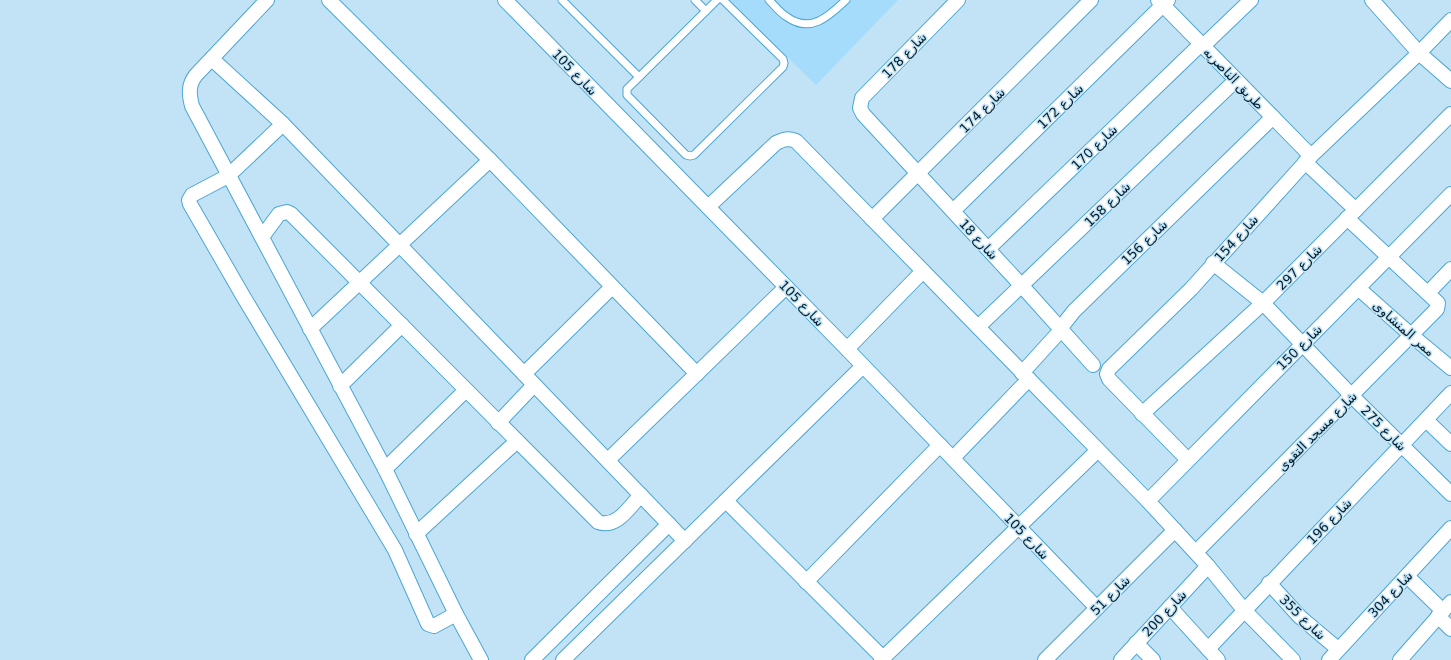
<svg xmlns="http://www.w3.org/2000/svg" width="1451" height="660" font-family="'DejaVu Sans','Noto Sans Arabic',sans-serif">
  <style>
    .built { fill: #a5dcfc }
    .lines { fill: none; stroke-linecap: round; stroke-linejoin: round }
    .service-casing { stroke: #4ba6d4; stroke-width: 9 }
    .minor-casing { stroke: #4ba6d4; stroke-width: 16 }
    .service { stroke: #fff; stroke-width: 7 }
    .minor { stroke: #fff; stroke-width: 14 }
    .labels { text-anchor: middle; stroke-width: 3; stroke-linejoin: round; paint-order: stroke }
    .street-label { font-size: 13px; fill: #021e2c; stroke: #c2e3f6 }
  </style>
  <rect width="100%" height="100%" fill="#c2e3f6"/>
  <polygon class="built" points="728,0 898,0 816,85"/>
  <g class="lines">
    <g class="service-casing">
      <g id="service">
        <polyline points="562,0 639,77"/>
        <polyline points="695,0 706,11"/>
        <polyline points="717,0 627,89 627,95 686,155 690,156 694,155 783,67 784,63 783,59 723,0"/>
        <path d="M769 0C775 6 780 13 787 17 811 34 829 16 846 0"/>
      </g>
    </g>
    <g class="minor-casing">
      <g id="minor">
        <path d="M267 0 196 75C188 85 189 94 192 106L385 469 456 614 481 660"/>
        <polyline points="329,0 490,160 697,374"/>
        <polyline points="505,0 847,349 1097,608"/>
        <polyline points="958,0 862,98 860,108 863,114 1022,286 1093,365"/>
        <polyline points="1158,0 1311,156"/>
        <polyline points="1372,0 1419,53 1451,81"/>
        <polyline points="1203,46 1251,0"/>
        <polyline points="212,59 283,124 685,541"/>
        <polyline points="283,124 228,176 192,195 189,200 190,204 243,296 395,550 428,624 434,626 456,614"/>
        <polyline points="1305,162 1356,210"/>
        <path d="M708 207 776 143C784 139 788 138 796 141L1148 501 1208 566 1244 610 1293 660"/>
        <polyline points="953,211 1168,0"/>
        <polyline points="872,219 1091,0"/>
        <path d="M262 237 279 214 287 212 291 214 598 522C617 529 629 507 641 495"/>
        <polyline points="988,249 1201,44"/>
        <polyline points="1213,263 1263,303 1352,396 1451,494"/>
        <polyline points="1358,288 1411,335 1451,368"/>
        <polyline points="1428,293 1451,269"/>
        <polyline points="978,327 1236,80"/>
        <polyline points="310,329 490,160"/>
        <polyline points="847,349 923,271"/>
        <polyline points="1022,373 1061,330 1063,325 1074,311 1273,117"/>
        <polyline points="524,374 612,287"/>
        <polyline points="340,386 402,325"/>
        <polyline points="1142,414 1263,303 1451,114"/>
        <polyline points="1426,420 1451,444"/>
        <polyline points="498,423 534,385"/>
        <polyline points="953,458 1029,379"/>
        <polyline points="608,460 786,287"/>
        <polyline points="1188,460 1109,379 1107,374 1109,369 1191,289 1311,156 1419,53 1451,20"/>
        <polyline points="385,469 466,390"/>
        <polyline points="726,501 883,658"/>
        <polyline points="1148,501 1451,194"/>
        <polyline points="416,534 517,441"/>
        <polyline points="1196,552 1437,309 1438,303 1347,218"/>
        <polyline points="1407,576 1443,611"/>
        <polyline points="806,582 940,445"/>
        <polyline points="1269,583 1300,617 1338,649"/>
        <polyline points="1170,607 1218,660"/>
        <polyline points="1438,616 1451,629"/>
        <polyline points="1136,643 1153,660"/>
        <polyline points="1208,649 1451,393"/>
        <polyline points="532,660 669,524"/>
        <polyline points="563,660 863,366"/>
        <polyline points="881,660 1098,450"/>
        <polyline points="1045,660 1175,530"/>
        <polyline points="1121,660 1208,566"/>
        <polyline points="1329,660 1451,528"/>
        <polyline points="1400,660 1451,602"/>
      </g>
    </g>
    <use href="#service" class="service"/>
    <use href="#minor" class="minor"/>
  </g>
  <g class="labels">
    <g class="street-label">
      <text transform="translate(904 55) rotate(-46)" y="5">شارع 178</text>
      <text transform="translate(575 72) rotate(46)" y="5">شارع 105</text>
      <text transform="translate(1234 78) rotate(46)" y="5">طريق الناصريه</text>
      <text transform="translate(1060 106) rotate(-44)" y="5">شارع 172</text>
      <text transform="translate(982 110) rotate(-45)" y="5">شارع 174</text>
      <text transform="translate(1094 147) rotate(-44)" y="5">شارع 170</text>
      <text transform="translate(1107 204) rotate(-44)" y="5">شارع 158</text>
      <text transform="translate(1236 238) rotate(-48)" y="5">شارع 154</text>
      <text transform="translate(979 239) rotate(47)" y="5">شارع 18</text>
      <text transform="translate(1144 242) rotate(-44)" y="5">شارع 156</text>
      <text transform="translate(1299 267) rotate(-45)" y="5">شارع 297</text>
      <text transform="translate(802 303) rotate(46)" y="5">شارع 105</text>
      <text transform="translate(1404 328) rotate(41)" y="5">ممر المنشاوى</text>
      <text transform="translate(1299 347) rotate(-45)" y="5">شارع 150</text>
      <text transform="translate(1384 428) rotate(45)" y="5">شارع 275</text>
      <text transform="translate(1317 431) rotate(-45)" y="5">شارع مسجد التقوى</text>
      <text transform="translate(1329 521) rotate(-46)" y="5">شارع 196</text>
      <text transform="translate(1027 536) rotate(46)" y="5">شارع 105</text>
      <text transform="translate(1390 594) rotate(-47)" y="5">شارع 304</text>
      <text transform="translate(1110 595) rotate(-45)" y="5">شارع 51</text>
      <text transform="translate(1164 613) rotate(-47)" y="5">شارع 200</text>
      <text transform="translate(1303 617) rotate(44)" y="5">شارع 355</text>
    </g>
  </g>
</svg>
